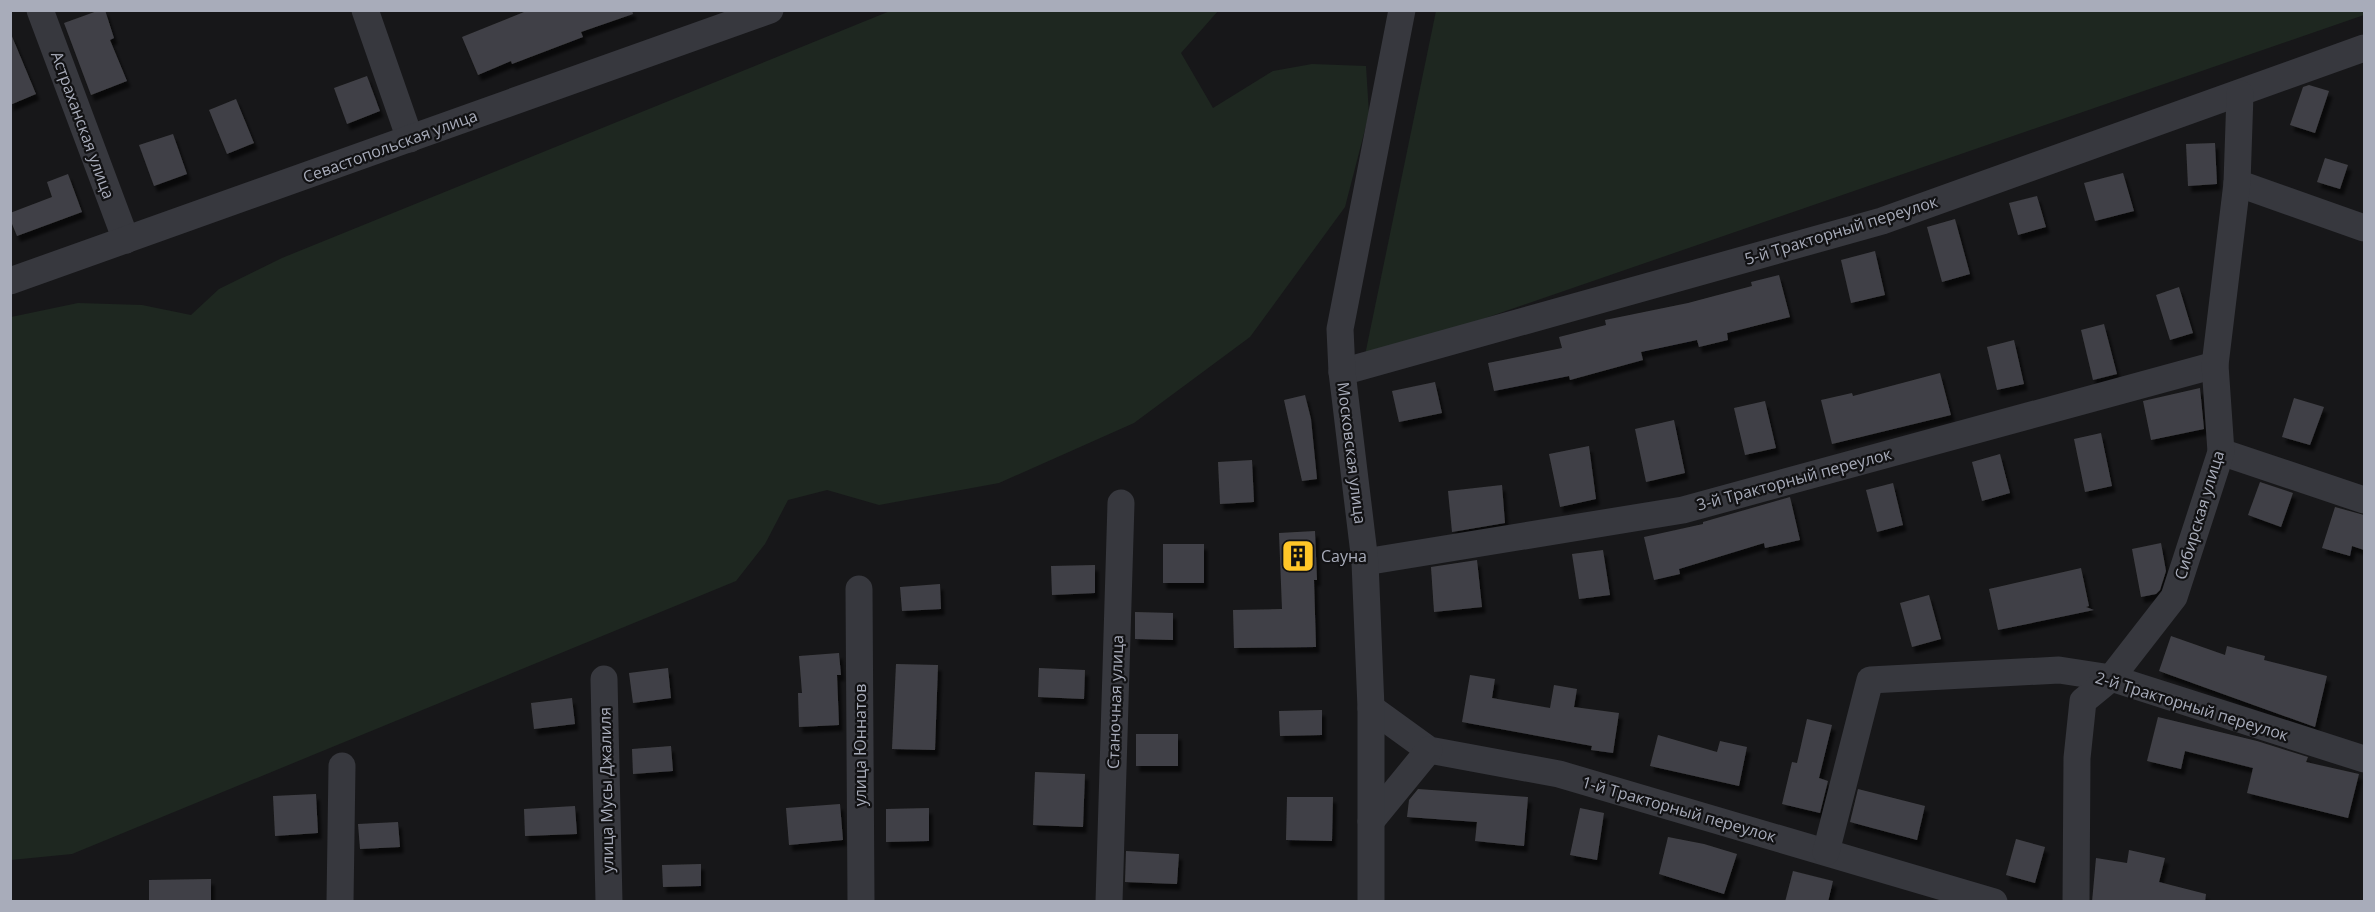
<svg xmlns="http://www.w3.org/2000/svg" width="2375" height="912" font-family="'Open Sans',sans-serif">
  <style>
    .green { fill: #1e2720 }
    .building { fill: #414146; filter: url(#shadow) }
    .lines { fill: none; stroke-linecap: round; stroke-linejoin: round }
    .street { stroke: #37383e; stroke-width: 27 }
    .labels { text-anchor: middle; stroke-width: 4.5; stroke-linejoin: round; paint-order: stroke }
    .street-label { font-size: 16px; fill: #a8acba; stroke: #121214 }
    .poi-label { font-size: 16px; fill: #a8acba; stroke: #121214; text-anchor: start }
  </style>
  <defs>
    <filter id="shadow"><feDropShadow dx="3.5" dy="6" stdDeviation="1.5" flood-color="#0009"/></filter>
  </defs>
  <rect width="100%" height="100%" fill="#171719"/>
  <g class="green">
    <polygon points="890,11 1218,11 1181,53 1213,108 1273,71 1312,64 1366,66 1369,114 1345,207 1250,337 1134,423 999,483 879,505 827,490 788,500 765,544 736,581 72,854 11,860 11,317 78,303 142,305 191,315 219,289 282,258"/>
    <polygon points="1436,11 2364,11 2364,15 1364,360"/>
  </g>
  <g class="building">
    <polygon points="100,10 105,10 114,38 110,40 127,81 91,95 64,23"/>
    <polygon points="529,10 632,10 633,14 581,32 583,37 512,64 511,61 478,75 462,37"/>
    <polygon points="11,34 36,94 10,105 10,35"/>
    <polygon points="367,76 380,111 347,124 334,88"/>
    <polygon points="2309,85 2329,91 2315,133 2290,125 2303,87"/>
    <polygon points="236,99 254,143 227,154 209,110"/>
    <polygon points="173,134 187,174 154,186 139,145"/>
    <polygon points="2215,143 2217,184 2188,186 2186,144"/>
    <polygon points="2325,158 2348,165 2340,189 2317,182"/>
    <polygon points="2123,173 2134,211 2095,221 2084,183"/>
    <polygon points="68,174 82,212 17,236 10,219 10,213 52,197 47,182"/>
    <polygon points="2037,196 2046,227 2018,235 2009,203"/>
    <polygon points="1955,219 1970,274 1942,282 1927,227"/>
    <polygon points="1875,251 1885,295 1851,303 1841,260"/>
    <polygon points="1779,275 1790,317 1727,333 1728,340 1699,347 1697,340 1641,352 1643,360 1570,380 1569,376 1494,391 1488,363 1562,348 1559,337 1606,325 1605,320 1688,303 1752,286 1751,282"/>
    <polygon points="2179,287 2193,333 2170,340 2156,295"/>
    <polygon points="2104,324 2117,374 2093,380 2081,330"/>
    <polygon points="2014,340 2024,384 1997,390 1987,347"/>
    <polygon points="1940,373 1951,415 1832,444 1821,400 1852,393 1853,396"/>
    <polygon points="1435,382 1442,413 1399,422 1392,391"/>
    <polygon points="2200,388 2204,429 2151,440 2143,401"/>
    <polygon points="1305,395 1311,419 1317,479 1302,481 1284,400"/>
    <polygon points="2294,398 2324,407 2310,445 2282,437"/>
    <polygon points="1765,401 1776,448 1745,455 1734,408"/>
    <polygon points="1674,420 1685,473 1646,482 1635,429"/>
    <polygon points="2101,433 2112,486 2085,492 2074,439"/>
    <polygon points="1589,446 1596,499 1560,507 1549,454"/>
    <polygon points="2000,454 2010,493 1982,501 1972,462"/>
    <polygon points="1252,460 1254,502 1220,504 1218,462"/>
    <polygon points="2260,482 2293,493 2281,527 2248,515"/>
    <polygon points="1893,483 1903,525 1877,532 1866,490"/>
    <polygon points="1502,485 1505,523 1452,532 1448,491"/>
    <polygon points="1790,497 1800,540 1765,548 1764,543 1679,569 1680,574 1654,580 1644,537 1703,524 1703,522"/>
    <polygon points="2335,507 2364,515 2364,550 2352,546 2350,556 2322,548"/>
    <polygon points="1315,531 1317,580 1314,580 1316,647 1234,648 1233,610 1282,609 1279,533"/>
    <polygon points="2161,543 2166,571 2160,590 2156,594 2141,597 2132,549"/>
    <rect x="1163" y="544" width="41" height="39"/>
    <polygon points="1603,550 1610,595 1579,599 1572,554"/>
    <polygon points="1477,560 1482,607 1434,612 1431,567"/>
    <polygon points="1095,565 1095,593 1052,595 1051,566"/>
    <polygon points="2081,568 2089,606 2086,607 2094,610 1998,630 1989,589"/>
    <polygon points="940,584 941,609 902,611 900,587"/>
    <polygon points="1929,595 1941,639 1912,647 1900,603"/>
    <polygon points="1135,612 1173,613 1173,640 1135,639"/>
    <polygon points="2171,636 2225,655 2227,646 2265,656 2264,660 2327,676 2315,727 2159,671"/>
    <polygon points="839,653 841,675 837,675 839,725 799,727 798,693 802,693 799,656"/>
    <polygon points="896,664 938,665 935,750 892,749"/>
    <polygon points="668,668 671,698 633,703 629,673"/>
    <polygon points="1039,668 1085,670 1084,699 1038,697"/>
    <polygon points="1470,675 1495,679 1492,698 1550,708 1554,685 1577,689 1574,707 1619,713 1613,753 1591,750 1592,746 1462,722"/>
    <polygon points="572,698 575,724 534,729 531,703"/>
    <polygon points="1322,710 1322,735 1280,736 1279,711"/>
    <polygon points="2158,717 2257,741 2308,757 2306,762 2359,774 2348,818 2247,793 2253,768 2185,751 2181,769 2147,761"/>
    <polygon points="1807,719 1832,725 1819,778 1828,781 1820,813 1782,804 1792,762 1797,763"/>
    <rect x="1136" y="734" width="42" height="32"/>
    <polygon points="1658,735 1717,752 1720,741 1747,747 1739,786 1650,766"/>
    <polygon points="671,746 673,771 633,774 632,749"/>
    <polygon points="1035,772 1085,774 1083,827 1033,825"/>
    <polygon points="1418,789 1528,797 1524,846 1475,841 1477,822 1407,817 1409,800"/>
    <polygon points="1858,789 1925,806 1917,840 1850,822"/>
    <polygon points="316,794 318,833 275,836 273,796"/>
    <polygon points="1287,797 1333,797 1332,841 1286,840"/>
    <polygon points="840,804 843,840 789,845 786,808"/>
    <polygon points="575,806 577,834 525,836 524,809"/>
    <polygon points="929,808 929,841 886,842 886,809"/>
    <polygon points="1580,808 1604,813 1597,860 1570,855"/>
    <polygon points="398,822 400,847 360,849 358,824"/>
    <polygon points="1668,837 1704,844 1737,854 1724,894 1659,874"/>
    <polygon points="2016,839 2045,847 2035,883 2006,875"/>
    <polygon points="2129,850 2165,858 2159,882 2206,894 2205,902 2092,902 2096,858 2127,863"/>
    <polygon points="1126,851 1179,854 1177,884 1125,882"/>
    <polygon points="701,864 701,886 663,887 662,865"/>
    <polygon points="1793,871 1833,881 1828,902 1785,902"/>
    <polygon points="211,879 211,902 149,902 149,880"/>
  </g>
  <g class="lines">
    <g class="street">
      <polyline points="40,10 126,240"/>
      <polyline points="365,10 410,139"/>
      <polyline points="2237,183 2364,228"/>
      <polyline points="10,281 770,10"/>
      <polyline points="1342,372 1882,221 2364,48"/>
      <polyline points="2221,452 2364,500"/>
      <polyline points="1365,562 1683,510 2215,365"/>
      <polyline points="859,589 861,902"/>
      <polyline points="604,679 609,902"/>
      <polyline points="1371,708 1429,750 1559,774 1994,902"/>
      <polyline points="1371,821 1429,750"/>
      <polyline points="1826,852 1870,680 2059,670 2111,678 2364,759"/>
      <polyline points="340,902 342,766"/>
      <polyline points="1109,902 1121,503"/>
      <polyline points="1371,902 1371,708 1365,562 1342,372 1340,329 1402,10"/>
      <polyline points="2076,902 2077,758 2083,701 2111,678 2174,597 2221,452 2215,365 2237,183 2240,94"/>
    </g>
  </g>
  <defs>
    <g id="building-square" transform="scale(1.725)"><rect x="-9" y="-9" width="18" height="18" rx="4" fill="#ffc628" stroke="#121214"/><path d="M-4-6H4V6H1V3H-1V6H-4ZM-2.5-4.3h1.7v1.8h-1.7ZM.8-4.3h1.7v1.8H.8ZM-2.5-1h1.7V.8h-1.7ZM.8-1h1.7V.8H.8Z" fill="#111"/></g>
  </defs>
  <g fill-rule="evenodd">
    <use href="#building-square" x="1298" y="556"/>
  </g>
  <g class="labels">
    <g class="street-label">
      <text transform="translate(83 125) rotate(70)" y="6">Астраханская улица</text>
      <text transform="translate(390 146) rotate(-20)" y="6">Севастопольская улица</text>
      <text transform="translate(1841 230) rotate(-17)" y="6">5-й Тракторный переулок</text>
      <text transform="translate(1352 453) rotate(83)" y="6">Московская улица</text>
      <text transform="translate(1794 479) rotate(-15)" y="6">3-й Тракторный переулок</text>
      <text transform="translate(2199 515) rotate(-73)" y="6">Сибирская улица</text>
      <text transform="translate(1115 702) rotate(-88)" y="6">Станочная улица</text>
      <text transform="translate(2192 706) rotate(17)" y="6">2-й Тракторный переулок</text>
      <text transform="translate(860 745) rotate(-90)" y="6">улица Юннатов</text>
      <text transform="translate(606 790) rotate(-91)" y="6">улица Мусы Джалиля</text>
      <text transform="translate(1679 809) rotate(16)" y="6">1-й Тракторный переулок</text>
    </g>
    <g class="poi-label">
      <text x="1321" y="562">Сауна</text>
    </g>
  </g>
  <rect width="2375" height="912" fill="none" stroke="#a8acba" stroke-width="24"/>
</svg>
